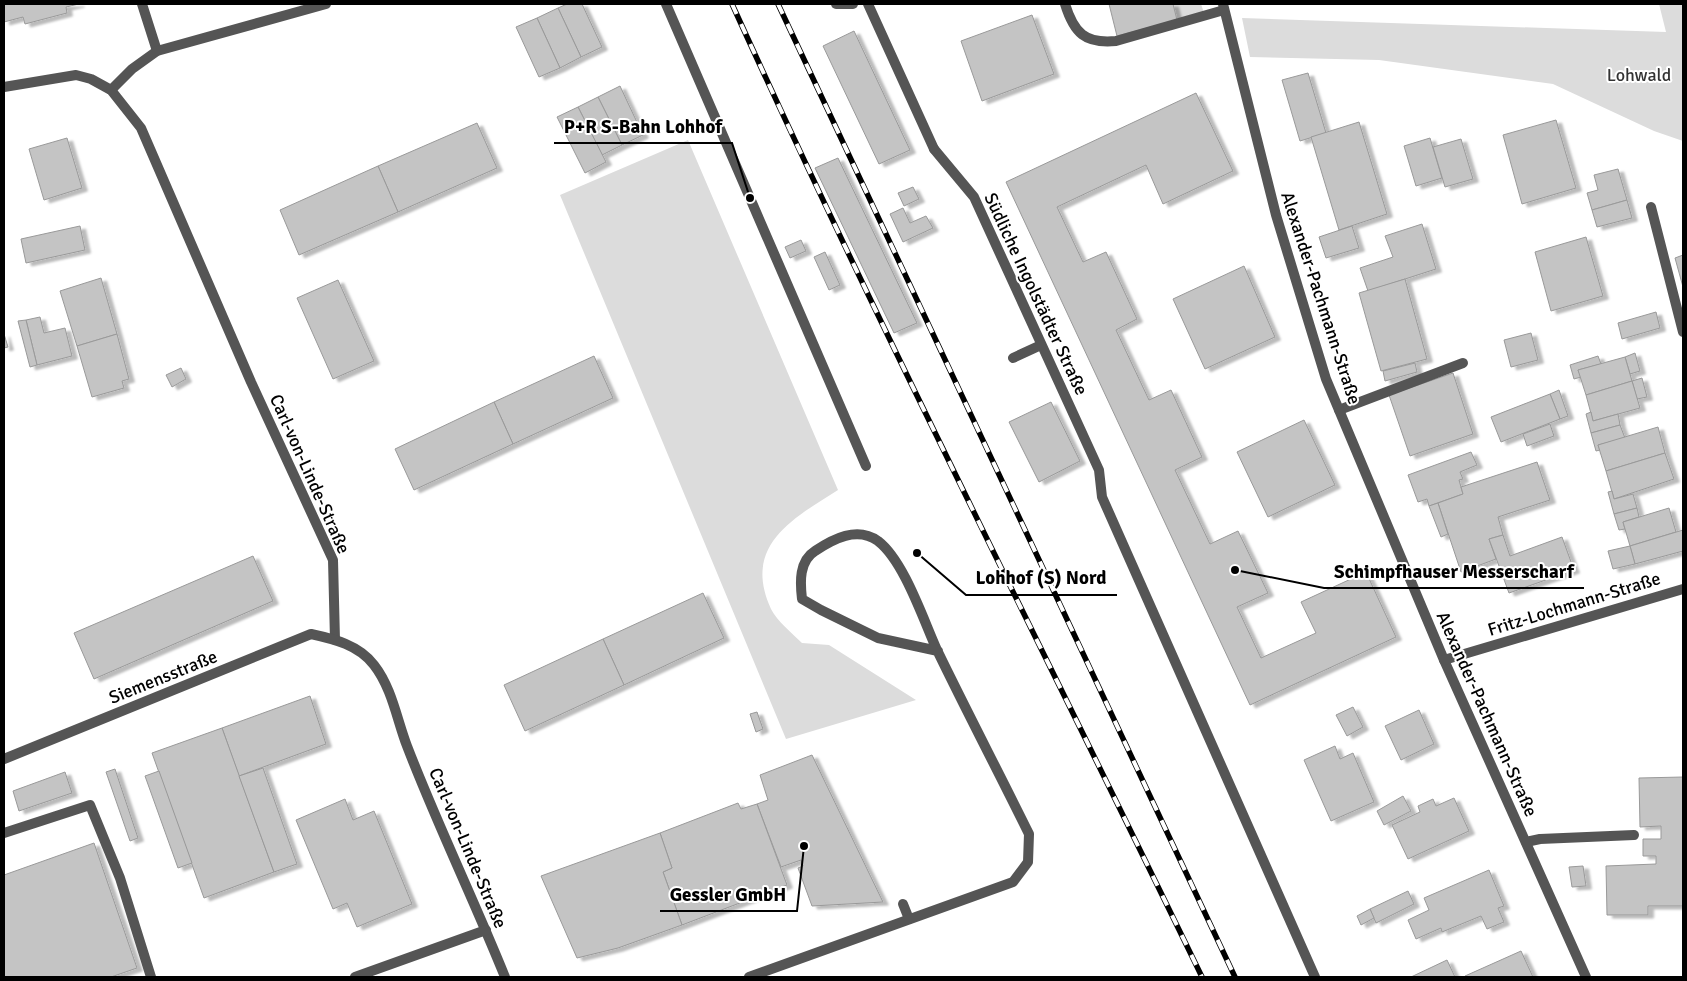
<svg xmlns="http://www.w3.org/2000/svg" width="1687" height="981" font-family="Signika,sans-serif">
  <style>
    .green { fill: #dcdcdc }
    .building { fill: #c4c4c4; stroke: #999; filter: url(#shadow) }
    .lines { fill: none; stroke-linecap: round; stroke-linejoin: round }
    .service { stroke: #555; stroke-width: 10 }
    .minor { stroke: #555; stroke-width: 10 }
    .rail-casing { stroke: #000; stroke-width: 5.5 }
    .rail { stroke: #fff; stroke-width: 4; stroke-dasharray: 11; stroke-linecap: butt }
    .labels { text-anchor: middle; stroke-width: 4; stroke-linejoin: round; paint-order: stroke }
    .park-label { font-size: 18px; fill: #333; stroke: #fff }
    .street-label { font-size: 18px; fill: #000; stroke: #fff }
    .leader { fill: none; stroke: #000; stroke-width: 2 }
    .callout-dot { fill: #000; stroke: #fff; stroke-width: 2 }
    .callout-label { font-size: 19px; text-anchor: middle; font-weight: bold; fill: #000; stroke: #fff; stroke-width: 4; stroke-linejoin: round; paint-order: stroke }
  </style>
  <defs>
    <filter id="shadow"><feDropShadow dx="5.5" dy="3" stdDeviation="1" flood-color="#0004"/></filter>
  </defs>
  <rect width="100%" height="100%" fill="#fff"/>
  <g class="green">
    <polygon points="1173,4 1201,4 1204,13 1177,20"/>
    <polygon points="1659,4 1683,4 1683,141 1654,131 1553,84 1379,60 1250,57 1242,18 1666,32"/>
    <path d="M688 140 838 490C792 519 742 546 771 609 777 621 792 633 802 643L829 645 916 700 786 739 560 195Z"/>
  </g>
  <g class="building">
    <polygon points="4,4 79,4 66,7 67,13 25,24 23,17 4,22"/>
    <polygon points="567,4 582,4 602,47 581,57 558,8"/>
    <polygon points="1109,4 1173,4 1177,20 1117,36"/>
    <polygon points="558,8 581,57 560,68 537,18"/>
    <polygon points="1032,15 1054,74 982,101 961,41"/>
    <polygon points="537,18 560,68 539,77 516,27"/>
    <polygon points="854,31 910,150 879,164 823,46"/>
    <polygon points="1308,73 1326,133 1300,141 1282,80"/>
    <polygon points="620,86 643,135 622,145 598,97"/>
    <polygon points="1196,93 1233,171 1163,204 1146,165 1057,207 1083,262 1106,252 1137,319 1116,330 1149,400 1171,390 1202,457 1175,470 1210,544 1238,531 1268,593 1237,607 1261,658 1316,633 1301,602 1366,572 1396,637 1250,705 1006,182"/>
    <polygon points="598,97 622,145 602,155 578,107"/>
    <polygon points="578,107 606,162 585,173 557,117"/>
    <polygon points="1556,120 1576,188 1522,204 1503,135"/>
    <polygon points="1359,122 1387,214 1339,230 1311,137"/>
    <polygon points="477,123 497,168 398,212 378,166"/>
    <polygon points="67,138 82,188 44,200 29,149"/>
    <polygon points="1430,138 1442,178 1416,186 1404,146"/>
    <polygon points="1461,139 1473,179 1445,187 1433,147"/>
    <polygon points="838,158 917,323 894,333 815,168"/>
    <polygon points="378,166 398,212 299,255 280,210"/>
    <polygon points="1618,169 1627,200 1592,210 1587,193 1598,190 1594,175"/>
    <polygon points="913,187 919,199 904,206 898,193"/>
    <polygon points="1627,200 1632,218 1597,227 1592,210"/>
    <polygon points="903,208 910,223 926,216 933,228 903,242 890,214"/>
    <polygon points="1422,224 1436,269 1368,291 1360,268 1393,257 1385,236"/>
    <polygon points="80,226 85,250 26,263 21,239"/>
    <polygon points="1352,226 1359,248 1326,258 1319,237"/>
    <polygon points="1586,237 1603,296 1551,311 1535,252"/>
    <polygon points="801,240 806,251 790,258 785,247"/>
    <polygon points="825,252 840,285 829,290 814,257"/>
    <polygon points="1683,255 1683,287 1675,258"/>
    <polygon points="1244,266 1275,337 1205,369 1173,299"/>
    <polygon points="101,278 117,334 77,346 60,291"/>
    <polygon points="1405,279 1427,359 1381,371 1359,293"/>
    <polygon points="338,280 374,361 333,379 297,298"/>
    <polygon points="1656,312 1660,328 1622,339 1618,323"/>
    <polygon points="40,317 44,333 65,328 72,356 37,365 26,320"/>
    <polygon points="26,320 37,365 30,367 18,321"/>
    <polygon points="1531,333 1538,360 1511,367 1504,340"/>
    <polygon points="4,334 8,347 4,348"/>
    <polygon points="117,334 129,379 122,381 124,388 92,397 77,346"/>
    <polygon points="1635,353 1640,371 1630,374 1625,357"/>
    <polygon points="594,356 613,398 513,444 494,402"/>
    <polygon points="1598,356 1601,364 1578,370 1581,377 1574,379 1570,365"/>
    <polygon points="1625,357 1632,381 1586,395 1578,370"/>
    <polygon points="1415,363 1417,372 1385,381 1383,371"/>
    <polygon points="181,368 186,379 172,387 166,375"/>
    <polygon points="1453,373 1473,434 1410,456 1389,395"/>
    <polygon points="1642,378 1647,397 1637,399 1632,381"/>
    <polygon points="1632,381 1640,408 1593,421 1586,395"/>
    <polygon points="1559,390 1568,416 1560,419 1550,394"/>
    <polygon points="1550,394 1560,419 1501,442 1491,417"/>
    <polygon points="494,402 513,444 414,490 395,449"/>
    <polygon points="1051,402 1080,461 1039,482 1009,422"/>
    <polygon points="1591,412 1593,421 1618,414 1620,425 1591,433 1586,414"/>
    <polygon points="1304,420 1335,485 1268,517 1237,452"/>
    <polygon points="1550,424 1554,436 1527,446 1523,434"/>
    <polygon points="1620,425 1625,438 1598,445 1600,450 1596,451 1591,433"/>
    <polygon points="1658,427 1665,453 1606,471 1598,445"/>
    <polygon points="1471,452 1477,465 1460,472 1463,479 1459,480 1463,494 1429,506 1427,499 1418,502 1408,475"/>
    <polygon points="1665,453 1674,479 1614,499 1606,471"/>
    <polygon points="1537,462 1550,500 1498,517 1503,535 1489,539 1496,559 1461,572 1438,503 1463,494 1461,487"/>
    <polygon points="1612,491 1614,499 1633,494 1637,508 1614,514 1608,492"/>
    <polygon points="1438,503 1448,534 1441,537 1429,506"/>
    <polygon points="1637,508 1639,517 1623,522 1625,529 1619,530 1614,514"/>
    <polygon points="1669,508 1676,532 1630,546 1623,522"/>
    <polygon points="1683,530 1683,551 1635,564 1630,546"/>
    <polygon points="1503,535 1510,556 1562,537 1574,570 1509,593 1489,539"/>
    <polygon points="1630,546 1635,564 1613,569 1608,551"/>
    <polygon points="253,556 273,601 94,679 74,633"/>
    <polygon points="703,593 724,638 624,685 603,639"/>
    <polygon points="603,639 624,685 525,731 504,685"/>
    <polygon points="310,696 326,744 239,776 222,728"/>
    <polygon points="1353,707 1363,727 1347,736 1336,715"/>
    <polygon points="1419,710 1434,744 1401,760 1385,726"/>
    <polygon points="757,712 763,729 756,732 750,714"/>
    <polygon points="222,728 274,872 204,898 152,753"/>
    <polygon points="1335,746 1340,759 1353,753 1374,802 1331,821 1304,760"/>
    <polygon points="812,755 883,902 812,906 798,868 803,866 801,860 781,867 757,804 768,800 760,775"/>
    <polygon points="263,768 297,864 274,872 239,776"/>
    <polygon points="115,769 138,838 130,841 106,772"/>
    <polygon points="159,771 192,863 178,868 145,776"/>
    <polygon points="65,772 72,793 19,811 13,791"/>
    <polygon points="1683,777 1683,906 1648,906 1648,915 1607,915 1606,866 1656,864 1656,856 1643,856 1643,839 1661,839 1661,826 1640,827 1639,778"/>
    <polygon points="1403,796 1411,811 1384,825 1377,811"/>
    <polygon points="1454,798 1469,831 1408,859 1392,825 1420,812 1418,806 1433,799 1436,806"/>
    <polygon points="345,799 353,820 374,811 412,904 357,927 347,903 333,909 296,820"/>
    <polygon points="738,803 741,809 757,804 787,885 682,925 663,872 672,868 660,833"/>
    <polygon points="660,833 672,868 663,872 682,925 618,948 577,958 541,876"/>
    <polygon points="94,843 137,968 111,977 4,977 4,875"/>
    <polygon points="1583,866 1586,886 1572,887 1569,867"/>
    <polygon points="1489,870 1504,906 1498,908 1504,922 1487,929 1481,916 1442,932 1441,928 1416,939 1408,920 1429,910 1424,898"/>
    <polygon points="1408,891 1414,904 1376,923 1370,909"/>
    <polygon points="1370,909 1374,918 1361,925 1357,916"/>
    <polygon points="1521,951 1533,977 1466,977 1465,976"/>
    <polygon points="1447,960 1455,977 1411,977"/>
  </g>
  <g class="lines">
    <g class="service">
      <polyline points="666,4 866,466"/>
      <path d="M1065 4C1074 33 1085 44 1116 41L1224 10"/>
      <polyline points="934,149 974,197 1099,470 1102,497 1315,977"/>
      <polyline points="1013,358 1041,345"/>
      <polyline points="1339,410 1463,363"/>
      <polyline points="4,833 90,805 120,878 151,977"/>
      <polyline points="1526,842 1540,839 1634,835"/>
      <polyline points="903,904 909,919"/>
      <path d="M749 977 1013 882 1028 862 1029 834C999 773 967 712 937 650 923 619 904 561 878 541 857 526 833 539 815 551 799 561 800 582 802 599L821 610 878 638 938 651"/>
    </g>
    <g class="minor">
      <polyline points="142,4 157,51"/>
      <polyline points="836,4 853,4"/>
      <polyline points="868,4 934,149"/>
      <polyline points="1223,4 1276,215 1326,379 1444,660 1586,977"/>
      <polyline points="4,87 76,75 91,79 111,90 141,128 251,382 333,560 335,640"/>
      <polyline points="111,90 132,69 157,51 326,4"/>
      <polyline points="1651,207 1683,332"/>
      <polyline points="1444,660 1683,589"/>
      <path d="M4 759 311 634C334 639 359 645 374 665 392 688 397 720 407 746 437 824 474 900 505 977"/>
      <polyline points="355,977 486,930"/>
    </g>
    <g class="rail-casing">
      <g id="rail">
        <path d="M732 4C881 332 1045 653 1202 977"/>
        <polyline points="778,4 1235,977"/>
      </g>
    </g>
    <use href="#rail" class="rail"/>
  </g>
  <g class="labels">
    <g class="park-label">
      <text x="1639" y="81">Lohwald</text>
    </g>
    <g class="street-label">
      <text transform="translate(1036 294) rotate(65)" y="6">Südliche Ingolstädter Straße</text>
      <text transform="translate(1321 298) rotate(72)" y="6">Alexander-Pachmann-Straße</text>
      <text transform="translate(310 474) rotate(66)" y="6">Carl-von-Linde-Straße</text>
      <text transform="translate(1574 604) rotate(-17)" y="6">Fritz-Lochmann-Straße</text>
      <text transform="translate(163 677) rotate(-22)" y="6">Siemensstraße</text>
      <text transform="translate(1487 714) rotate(66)" y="6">Alexander-Pachmann-Straße</text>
      <text transform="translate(468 848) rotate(67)" y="6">Carl-von-Linde-Straße</text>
    </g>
  </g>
  <path class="leader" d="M750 198L732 143H554M1235 570L1324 588H1584M917 553L966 595H1117M804 846L797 911H660"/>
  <g class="callout-dot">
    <circle cx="750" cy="198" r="5"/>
    <circle cx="1235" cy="570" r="5"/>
    <circle cx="917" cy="553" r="5"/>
    <circle cx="804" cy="846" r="5"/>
  </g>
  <g class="callout-label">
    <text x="643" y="133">P+R S-Bahn Lohhof</text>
    <text x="1454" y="578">Schimpfhauser Messerscharf</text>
    <text x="1041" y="584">Lohhof (S) Nord</text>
    <text x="728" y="901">Gessler GmbH</text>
  </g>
  <rect width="1687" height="981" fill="none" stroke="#000000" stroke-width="10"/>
</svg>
